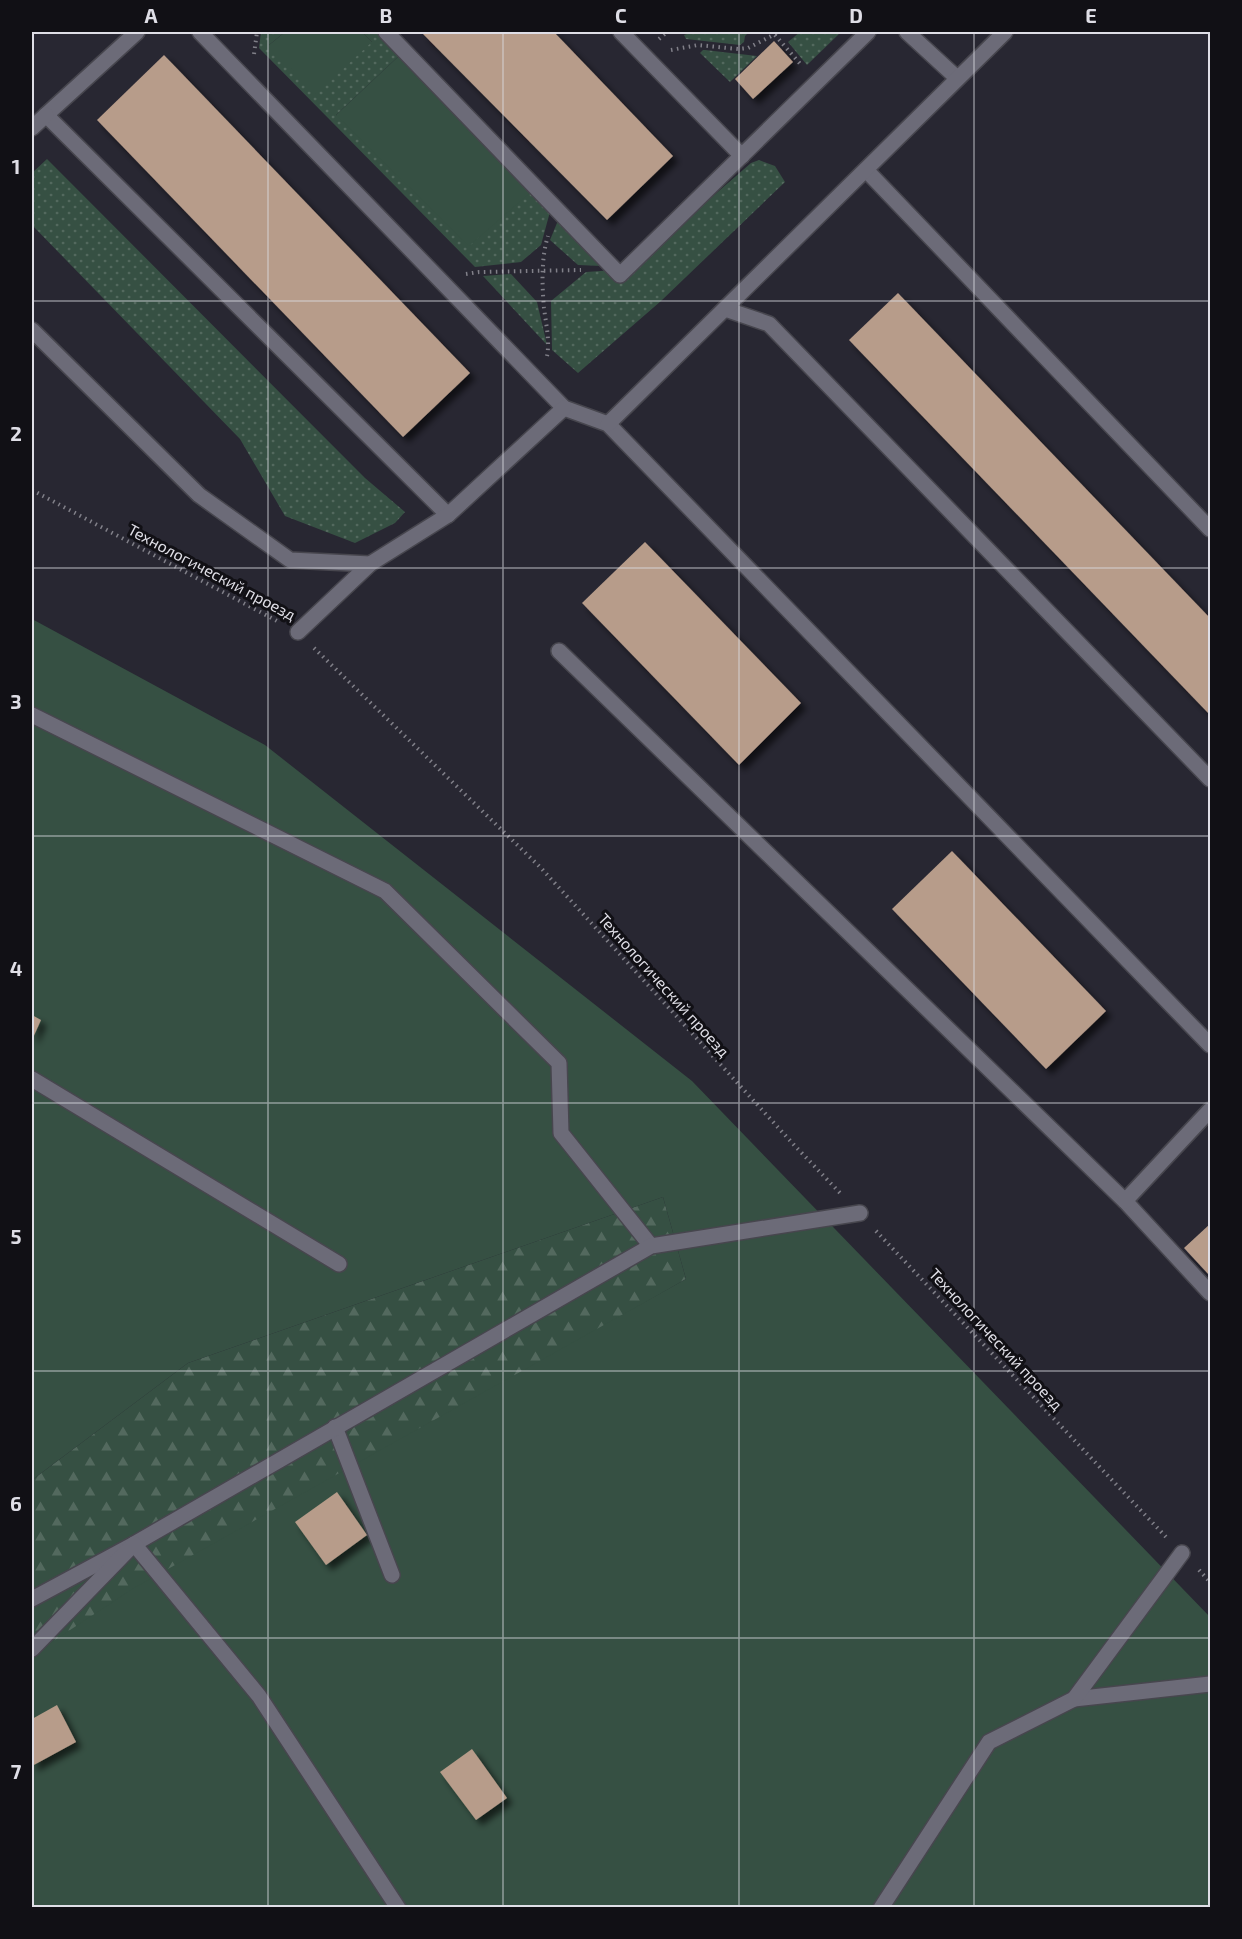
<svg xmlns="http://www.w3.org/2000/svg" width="1242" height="1939" font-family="'Exo 2',sans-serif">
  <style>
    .grass { fill: url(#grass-dots) }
    .forest { fill: url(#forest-firs) }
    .green { fill: #365043 }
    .building { fill: #b79c8a; filter: url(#shadow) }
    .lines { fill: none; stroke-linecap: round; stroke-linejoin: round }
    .minor-casing { stroke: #47464e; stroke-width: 18 }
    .path { stroke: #818089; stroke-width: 4; stroke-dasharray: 1.5 4.5; stroke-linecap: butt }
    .minor { stroke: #6c6b78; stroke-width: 15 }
    .grid { fill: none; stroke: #dfdee6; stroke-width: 1.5; stroke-opacity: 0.55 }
    .labels { text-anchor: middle; stroke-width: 6; stroke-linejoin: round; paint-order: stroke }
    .street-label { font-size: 16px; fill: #dfdee6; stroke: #111015 }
    .neatline { fill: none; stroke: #dfdee6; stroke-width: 2 }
    .grid-label { font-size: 20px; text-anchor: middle; font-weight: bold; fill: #dfdee6 }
  </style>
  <defs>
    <pattern id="grass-dots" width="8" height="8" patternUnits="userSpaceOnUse" patternTransform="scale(1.5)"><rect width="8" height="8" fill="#365043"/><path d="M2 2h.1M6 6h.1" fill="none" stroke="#53695e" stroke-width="1.8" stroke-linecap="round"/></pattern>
    <pattern id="forest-firs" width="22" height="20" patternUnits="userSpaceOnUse" patternTransform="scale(1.5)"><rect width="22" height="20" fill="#365043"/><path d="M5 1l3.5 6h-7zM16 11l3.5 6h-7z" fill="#53695e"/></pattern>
    <filter id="shadow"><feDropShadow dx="5.5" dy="5.5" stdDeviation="3" flood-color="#0009"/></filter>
  </defs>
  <rect width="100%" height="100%" fill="#282732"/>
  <g class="grass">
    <polygon points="261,32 285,32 269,45 372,42 362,32 380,32 402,53 336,115 534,188 551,208 541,245 521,262 475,267 259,48"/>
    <polygon points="693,32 749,32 745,36 744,42 740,45 686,39 684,35"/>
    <polygon points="800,32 841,32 807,65 788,42"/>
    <polygon points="703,50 705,50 757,56 730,82 700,53"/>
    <polygon points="47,159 365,478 405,512 395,523 355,543 285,516 240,439 32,225 32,173"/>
    <polygon points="759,160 775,166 785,182 661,301 578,373 552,350 551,301 586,272 629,269 751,163"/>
    <polygon points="564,206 624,267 578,265 550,240"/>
    <polygon points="511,274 537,302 547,345 483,276"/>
  </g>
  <polygon class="forest" points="663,1197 686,1279 32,1655 32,1480 188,1363"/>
  <g class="green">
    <polygon points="285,32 362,32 372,42 316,94 269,45"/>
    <polygon points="402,53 533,190 469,246 336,115"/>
    <polygon points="32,619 265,745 692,1081 1210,1617 1210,1907 32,1907 32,1655 134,1588 686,1279 663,1197 188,1363 32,1480"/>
  </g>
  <g class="building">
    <polygon points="421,32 554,32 673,156 607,220"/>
    <polygon points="774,41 793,62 753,99 735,79"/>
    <polygon points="164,55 470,373 403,437 97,120"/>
    <polygon points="898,293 1210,618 1210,715 849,340"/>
    <polygon points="645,542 801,703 739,765 582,603"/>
    <polygon points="952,851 1106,1011 1046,1069 892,909"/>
    <polygon points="32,1015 41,1020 32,1040"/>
    <polygon points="1210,1224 1210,1276 1184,1248"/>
    <polygon points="337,1492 367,1535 326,1565 295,1522"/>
    <polygon points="57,1705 76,1742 32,1766 32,1719"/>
    <polygon points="472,1749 507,1798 476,1820 440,1772"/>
  </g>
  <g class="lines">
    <g class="minor-casing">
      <g id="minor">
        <polyline points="137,32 46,115 448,515"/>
        <polyline points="200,32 564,408 608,424 1210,1045"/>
        <polyline points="386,32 620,275 868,32"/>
        <polyline points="621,32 742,156"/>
        <polyline points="907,32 957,78"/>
        <polyline points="32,128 46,115"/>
        <polyline points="866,170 1210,529"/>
        <polyline points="725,309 769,324 1210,779"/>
        <polyline points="32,330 199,495 290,560 370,564 448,515 564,408"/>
        <polyline points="608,424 1005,32"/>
        <polyline points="298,632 370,564"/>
        <polyline points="559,651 1125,1201 1210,1293"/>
        <polyline points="32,715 385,891 559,1063 561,1133 651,1246"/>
        <polyline points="32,1079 339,1264"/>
        <polyline points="1125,1201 1210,1110"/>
        <polyline points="335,1427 392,1575"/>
        <polyline points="32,1599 134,1544 651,1246 860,1213"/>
        <polyline points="32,1649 134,1544 259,1696 398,1908"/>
        <polyline points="1074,1699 1210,1684"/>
        <polyline points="881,1908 989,1742 1074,1699 1182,1553"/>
      </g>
    </g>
    <g class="path">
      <polyline points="775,35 802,66"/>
      <polyline points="659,39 667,32"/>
      <polyline points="671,50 698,45 738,49 748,48 779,32"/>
      <polyline points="254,54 257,32"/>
      <polyline points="466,274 479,272 581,270"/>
      <path d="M547 356C550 341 546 324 544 308 542 285 541 258 548 236"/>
      <polyline points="32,490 277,621"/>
      <polyline points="314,648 541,868 795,1146 840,1193"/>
      <polyline points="876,1231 1166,1537"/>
      <polyline points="1199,1570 1210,1582"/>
    </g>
    <use href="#minor" class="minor"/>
  </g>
  <path class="grid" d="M268 32V1908M503 32V1908M739 32V1908M974 32V1908M32 301H1210M32 568H1210M32 836H1210M32 1103H1210M32 1371H1210M32 1638H1210"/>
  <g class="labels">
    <g class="street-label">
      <text transform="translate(212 572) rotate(28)" y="6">Технологический проезд</text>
      <text transform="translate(664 985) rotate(48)" y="6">Технологический проезд</text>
      <text transform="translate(996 1339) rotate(47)" y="6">Технологический проезд</text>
    </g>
  </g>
  <rect width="1242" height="1939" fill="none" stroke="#111015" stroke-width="66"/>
  <rect x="33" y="33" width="1176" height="1873" class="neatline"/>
  <g class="grid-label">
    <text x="151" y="23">A</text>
    <text x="386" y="23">B</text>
    <text x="621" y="23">C</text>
    <text x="856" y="23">D</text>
    <text x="1091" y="23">E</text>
    <text x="16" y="174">1</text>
    <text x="16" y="441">2</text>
    <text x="16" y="709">3</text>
    <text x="16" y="976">4</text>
    <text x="16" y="1244">5</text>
    <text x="16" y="1511">6</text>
    <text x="16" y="1779">7</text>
  </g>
</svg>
